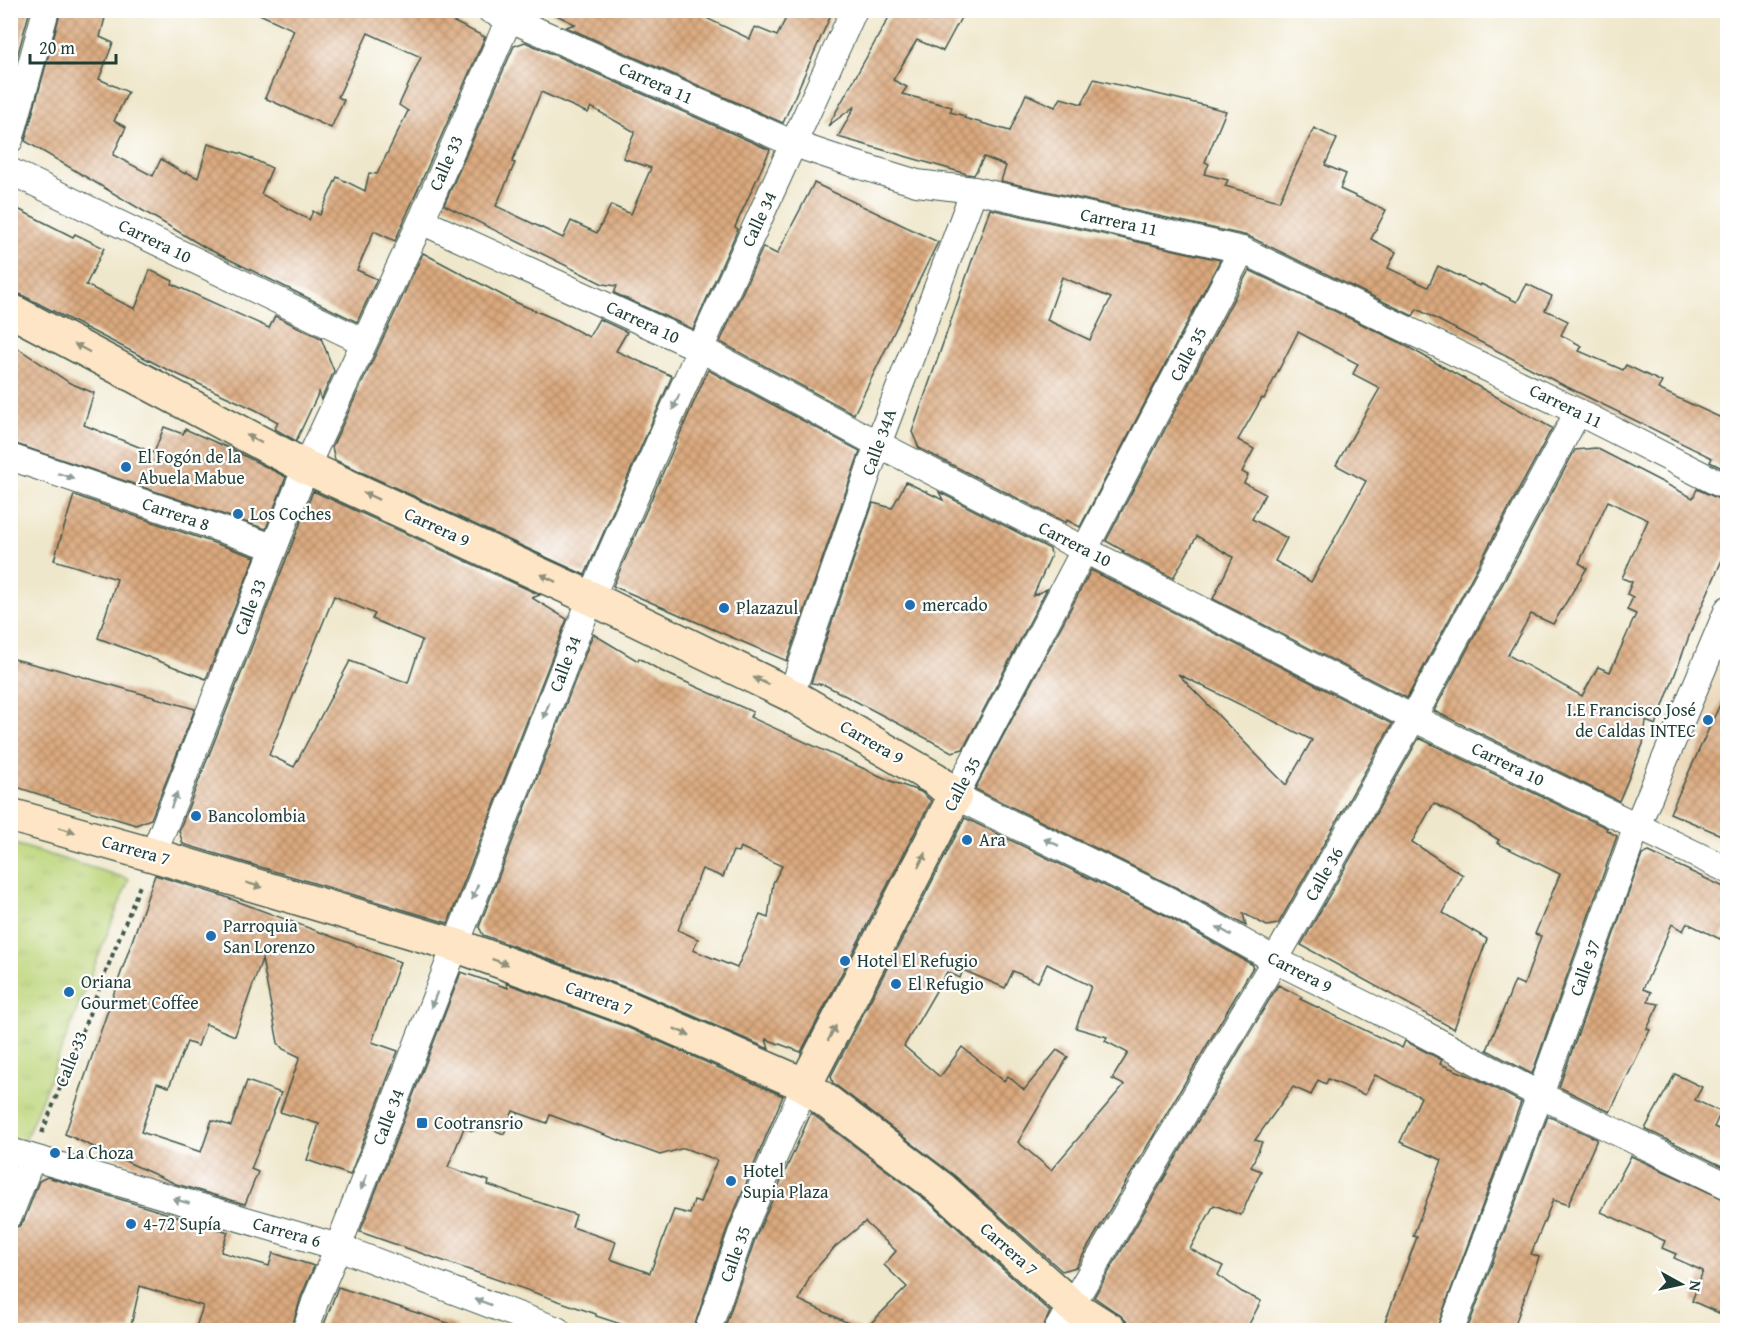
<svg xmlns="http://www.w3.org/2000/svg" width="1738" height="1341" font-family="'Gentium Book Plus',serif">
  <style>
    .built { fill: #ebd8ba }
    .park { fill: url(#park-tufts); stroke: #6e8957; stroke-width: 1.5 }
    .building { fill: url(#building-cross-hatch); fill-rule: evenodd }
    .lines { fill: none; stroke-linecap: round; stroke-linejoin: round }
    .street-casing { stroke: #3e564b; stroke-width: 28 }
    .secondary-casing { stroke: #3e564b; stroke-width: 36 }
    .path { stroke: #3e564b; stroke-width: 4; stroke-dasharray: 4.5 4.5; stroke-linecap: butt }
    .street { stroke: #fff; stroke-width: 26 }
    .secondary { stroke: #fde5c5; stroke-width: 33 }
    .oneway { fill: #8e917c }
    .oneway2 { fill: #8f9e9a }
    .poi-dot { fill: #1f6fb2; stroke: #fff; stroke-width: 2 }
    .labels { text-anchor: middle; stroke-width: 4.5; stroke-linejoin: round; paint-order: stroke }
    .street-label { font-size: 18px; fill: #1f3d34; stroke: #fff }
    .poi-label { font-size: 18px; fill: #1f3d34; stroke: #fff; text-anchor: start }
  </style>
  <defs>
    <pattern id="park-tufts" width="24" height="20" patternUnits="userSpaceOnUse" patternTransform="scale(1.5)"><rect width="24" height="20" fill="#bdd57a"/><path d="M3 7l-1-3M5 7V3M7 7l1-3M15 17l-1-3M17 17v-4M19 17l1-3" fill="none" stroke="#a2b86a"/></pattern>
    <pattern id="building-cross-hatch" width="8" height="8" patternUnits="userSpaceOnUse" patternTransform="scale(1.5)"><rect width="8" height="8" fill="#dba97e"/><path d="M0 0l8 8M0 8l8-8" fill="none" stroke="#b18b68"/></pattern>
  </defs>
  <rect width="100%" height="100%" fill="#fff"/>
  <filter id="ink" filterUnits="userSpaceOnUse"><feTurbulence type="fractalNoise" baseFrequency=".0167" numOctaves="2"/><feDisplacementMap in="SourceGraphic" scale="12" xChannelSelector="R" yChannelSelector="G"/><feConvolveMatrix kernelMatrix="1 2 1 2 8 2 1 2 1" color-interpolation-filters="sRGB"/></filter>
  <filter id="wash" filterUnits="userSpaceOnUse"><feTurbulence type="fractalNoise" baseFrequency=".008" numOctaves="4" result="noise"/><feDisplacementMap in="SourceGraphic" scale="24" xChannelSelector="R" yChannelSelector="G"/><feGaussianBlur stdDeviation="1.35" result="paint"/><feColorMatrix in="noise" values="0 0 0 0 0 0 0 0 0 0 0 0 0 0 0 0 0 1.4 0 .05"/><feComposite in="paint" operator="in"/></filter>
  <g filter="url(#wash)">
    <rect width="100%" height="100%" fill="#efe7cb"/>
    <polygon class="built" points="1727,629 1727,846 1651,812"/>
    <polygon class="park" points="11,843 129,879 23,1146 11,1142"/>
    <g id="blocks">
      <g class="building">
        <polygon points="15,10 30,10 10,82 10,24"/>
        <polygon points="61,10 107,10 100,37 113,43 99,79 128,92 114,121 126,127 113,155 153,176 161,159 185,174 186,172 198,178 208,144 242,154 272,168 261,194 309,220 313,211 320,215 337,177 365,191 369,173 377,174 408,111 399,105 421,57 368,33 338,97 344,100 331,128 265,98 294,30 251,10 430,10 485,37 395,241 374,231 357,270 377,279 357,322 206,248 25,141"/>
        <polygon points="546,10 707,10 704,17 750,39 755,27 777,36 790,10 833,10 783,123 566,27 575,24"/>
        <polygon points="893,10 965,10 943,51 917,40 893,80 907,87 902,94 952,107 950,112 965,116 964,118 1010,131 1026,94 1055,107 1061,98 1082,104 1094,79 1199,104 1226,111 1205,162 1209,164 1204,174 1228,180 1225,186 1279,201 1314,128 1337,139 1325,165 1346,174 1340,189 1386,210 1371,239 1396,252 1388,268 1428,287 1438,266 1480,286 1481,284 1517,302 1527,284 1552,296 1545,310 1568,321 1561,335 1582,346 1579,351 1623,370 1626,365 1662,382 1658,389 1728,421 1728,471 1710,462 1712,458 1559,383 1417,309 1413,316 1248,236 1001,181 1006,166 984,157 974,175 967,174 838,137 855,106 828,126"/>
        <path d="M525 42 770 150 735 227 738 229 693 329 614 293 617 286 603 284 444 205 514 46ZM541 92 588 113 591 107 635 132 623 158 651 168 631 214 611 205 597 233 571 221 563 238 496 206 515 163 512 162Z"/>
        <polygon points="814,183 938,242 854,414 720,342 763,247 777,254"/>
        <polygon points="10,205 73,237 75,234 104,248 86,285 135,309 150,270 173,281 172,284 269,328 275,316 321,338 334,371 321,400 319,392 296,441 275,429 278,422 256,410 166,369 10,289"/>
        <path d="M990 209 1220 260 1080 527 1067 520 1066 523 919 448 912 432ZM1062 277 1111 298 1090 340 1047 320Z"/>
        <polygon points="423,253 515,302 557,320 589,337 599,319 627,332 616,351 672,376 585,575 335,460 332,447"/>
        <path d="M1249 270 1399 342 1552 428 1407 698 1213 599 1233 557 1197 536 1173 578 1122 552 1124 551 1106 541ZM1298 332 1358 364 1353 374 1380 388 1336 465 1366 481 1311 582 1275 561 1287 538 1252 519 1265 494 1244 483 1248 475 1242 472 1254 449 1238 440 1262 398 1264 399Z"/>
        <polygon points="10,343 70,383 94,393 84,425 154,453 164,427 183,434 185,429 231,449 286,477 266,529 10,442"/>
        <polygon points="708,370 860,451 787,661 613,586"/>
        <path d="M1596 448 1693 498 1697 489 1728 503V546L1691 631 1656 725 1646 721 1643 744 1619 801 1434 711 1575 450ZM1608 501 1648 520 1622 578 1632 582 1627 594 1633 597 1627 610 1636 614 1610 672 1598 667 1582 696 1508 655 1531 614 1553 624 1587 568 1579 563Z"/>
        <polygon points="906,482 943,500 939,492 1050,549 1051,556 1033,596 1047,589 963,749 952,752 825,685 811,683 873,503 892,508"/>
        <path d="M313 491 540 595 532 598 567 619 448 923 183 844 179 831ZM334 596 375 614 372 619 422 640 408 683 350 661 294 767 269 755Z"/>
        <polygon points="74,495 255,557 206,679 98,638 117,579 54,560"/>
        <path d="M1091 570 1392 724 1278 924 1267 926 1243 913 1246 926 1177 888 975 789ZM1178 674 1312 740 1286 785Z"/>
        <path d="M593 634 638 661 639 658 661 671 753 712 750 717 891 781 921 792 931 801 801 1052 766 1039 769 1049 638 992 483 935 479 927ZM740 847 782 866 773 883 768 918 760 915 737 968 693 950 698 939 678 930 702 869 723 877 733 851 738 852Z"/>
        <polygon points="10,658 52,669 52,668 195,709 151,819 136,825 53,800 54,799 10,785"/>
        <polygon points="1728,687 1728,838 1670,813"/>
        <polygon points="1419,738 1607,828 1606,830 1617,836 1532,1074 1487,1050 1515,981 1524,985 1541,936 1535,934 1560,874 1497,843 1499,840 1473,824 1434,803 1412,842 1463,875 1443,913 1487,939 1454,1029 1301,945"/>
        <path d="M965 818 1163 914 1253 965V967L1076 1267 1062 1271 955 1176 833 1083 831 1076ZM1047 964 1091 986 1076 1028 1107 1037 1105 1041 1128 1053 1112 1079 1124 1085 1051 1170 1018 1142 1068 1057 1057 1050 1024 1090 1008 1076 1004 1081 962 1047 940 1077 904 1046 947 972 960 978 963 970 1005 988 1013 971 1038 982Z"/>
        <polygon points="1649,852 1728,889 1728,925 1720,939 1687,923 1683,931 1672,924 1643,989 1651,992 1648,1002 1659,1004 1647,1029 1650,1030 1610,1112 1559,1087 1642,855"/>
        <polygon points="155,875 223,896 400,962 372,1042 398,1051 350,1175 307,1160 319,1124 280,1112 300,1057 283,1049 278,1043 262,959 235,1036 206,1024 198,1046 187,1042 169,1087 157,1083 141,1132 201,1152 212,1120 231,1126 247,1081 281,1093 251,1169 258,1172 245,1204 176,1184 65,1134"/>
        <path d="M461 972 508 988 506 983 624 1026 783 1096 727 1229 693 1330H639L596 1316V1314L360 1232ZM513 1111 547 1123 550 1115 660 1155 684 1148 717 1160 700 1202 694 1200 690 1214 674 1210 650 1273 610 1259 616 1242 572 1227 576 1215 488 1185 489 1181 448 1167 464 1128 473 1131 476 1123 504 1134Z"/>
        <polygon points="1278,985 1302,997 1300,999 1402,1048 1405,1041 1442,1060 1440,1064 1475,1078 1521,1102 1436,1330 1382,1330 1417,1237 1413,1236 1442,1160 1400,1142 1421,1097 1375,1075 1365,1095 1328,1079 1326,1084 1318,1080 1311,1095 1293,1087 1255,1140 1262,1142 1251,1167 1261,1171 1241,1215 1214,1205 1190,1249 1223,1266 1218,1275 1242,1292 1261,1301 1246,1330 1129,1330 1127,1322 1120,1315 1094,1297"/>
        <polygon points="1675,1074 1702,1087 1695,1100 1721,1112 1714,1127 1728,1133 1728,1169 1645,1129"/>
        <polygon points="811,1113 931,1204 1050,1312 1042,1330 864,1330 907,1287 884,1265 896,1251 865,1222 835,1247 811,1274 799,1300 863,1330 724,1330 755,1239"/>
        <polygon points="1548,1116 1597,1139 1568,1205 1553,1200 1531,1254 1539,1257 1513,1330 1467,1330"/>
        <polygon points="1631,1156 1728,1201 1728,1317 1692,1301 1703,1271 1674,1258 1676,1254 1662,1248 1665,1241 1601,1212"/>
        <polygon points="47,1177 228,1232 221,1252 269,1266 273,1253 314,1266 301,1297 291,1330 195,1330 203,1306 140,1286 130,1330 10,1330 10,1229 19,1226 24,1220 39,1181"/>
        <polygon points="338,1287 457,1326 456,1330 322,1330"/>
      </g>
    </g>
  </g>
  <g filter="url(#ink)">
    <use href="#blocks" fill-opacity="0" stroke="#3e564b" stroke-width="1.5"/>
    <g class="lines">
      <g class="street-casing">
        <g id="street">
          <polyline points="490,10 794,144 848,162 917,183 974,190 1242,250 1578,412 1728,488"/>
          <polyline points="10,140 46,10"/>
          <polyline points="10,171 364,342"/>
          <polyline points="421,221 699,348 878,444 1413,718 1728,870"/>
          <polyline points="1242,250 955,796 1170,901 1275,960 1422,1033 1540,1095 1728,1186"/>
          <polyline points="10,457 273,547"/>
          <polyline points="791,695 878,444 974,190"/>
          <polyline points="153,855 306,467 421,221 513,10"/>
          <polyline points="10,1151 338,1247 557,1330"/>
          <polyline points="10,1214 32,1158"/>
          <polyline points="306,1330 315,1302 338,1247 591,598 700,349 854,10"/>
          <polyline points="708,1330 741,1234 805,1085"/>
          <polyline points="1057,1330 1275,960 1413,718 1578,412"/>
          <polyline points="1451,1330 1540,1095 1637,826 1728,609"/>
        </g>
      </g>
      <g class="secondary-casing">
        <g id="secondary">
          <polyline points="10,310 306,467 591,598 791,695 935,779 955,796 805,1085"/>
          <polyline points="10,815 153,855 455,945 631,1009 805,1085 943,1190 1072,1306 1110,1330"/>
        </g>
      </g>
      <polyline class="path" points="42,1133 141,883"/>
      <use href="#street" class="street"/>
      <use href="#secondary" class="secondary"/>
    </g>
    <defs><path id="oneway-solid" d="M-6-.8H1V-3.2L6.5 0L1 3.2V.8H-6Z" transform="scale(1.5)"/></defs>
    <g class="oneway">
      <use href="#oneway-solid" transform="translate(82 348) rotate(-152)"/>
      <use href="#oneway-solid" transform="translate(254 439) rotate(-152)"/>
      <use href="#oneway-solid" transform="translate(371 496) rotate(-155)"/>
      <use href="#oneway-solid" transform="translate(548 578) rotate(-155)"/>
      <use href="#oneway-solid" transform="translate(761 681) rotate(-154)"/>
      <use href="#oneway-solid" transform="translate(67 830) rotate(16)"/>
      <use href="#oneway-solid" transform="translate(922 860) rotate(-62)"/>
      <use href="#oneway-solid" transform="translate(254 885) rotate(17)"/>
      <use href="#oneway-solid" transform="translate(500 962) rotate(20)"/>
      <use href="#oneway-solid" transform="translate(682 1032) rotate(24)"/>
      <use href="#oneway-solid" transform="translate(832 1033) rotate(-62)"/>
    </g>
    <g class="oneway2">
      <use href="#oneway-solid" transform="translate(676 402) rotate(114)"/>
      <use href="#oneway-solid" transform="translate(66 476) rotate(19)"/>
      <use href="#oneway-solid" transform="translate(546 711) rotate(111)"/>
      <use href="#oneway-solid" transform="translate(174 800) rotate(-69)"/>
      <use href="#oneway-solid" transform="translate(1051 842) rotate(-154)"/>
      <use href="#oneway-solid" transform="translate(475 892) rotate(111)"/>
      <use href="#oneway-solid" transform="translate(1224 931) rotate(-150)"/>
      <use href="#oneway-solid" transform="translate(434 1000) rotate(111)"/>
      <use href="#oneway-solid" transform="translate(364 1182) rotate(111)"/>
      <use href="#oneway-solid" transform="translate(181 1201) rotate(-164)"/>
      <use href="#oneway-solid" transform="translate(483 1302) rotate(-159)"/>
    </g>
  </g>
  <g class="poi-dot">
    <circle cx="126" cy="467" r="6"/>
    <circle cx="238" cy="514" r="6"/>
    <circle cx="910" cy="605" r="6"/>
    <circle cx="724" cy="608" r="6"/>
    <circle cx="1708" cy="720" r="6"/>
    <circle cx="196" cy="816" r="6"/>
    <circle cx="967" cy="840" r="6"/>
    <circle cx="211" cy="936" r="6"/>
    <circle cx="845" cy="961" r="6"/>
    <circle cx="896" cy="984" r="6"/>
    <circle cx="69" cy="992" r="6"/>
    <rect x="416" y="1117" width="12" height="12" rx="3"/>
    <circle cx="55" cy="1153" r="6"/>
    <circle cx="731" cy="1181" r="6"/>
    <circle cx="131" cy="1224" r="6"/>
  </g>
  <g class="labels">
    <g class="street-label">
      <text transform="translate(656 83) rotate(24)" y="6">Carrera 11</text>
      <text transform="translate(446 163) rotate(-66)" y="6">Calle 33</text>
      <text transform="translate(759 219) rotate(-65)" y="6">Calle 34</text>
      <text transform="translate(1119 222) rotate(12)" y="6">Carrera 11</text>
      <text transform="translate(155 241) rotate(26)" y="6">Carrera 10</text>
      <text transform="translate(643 322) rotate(25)" y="6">Carrera 10</text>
      <text transform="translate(1188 354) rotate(-62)" y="6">Calle 35</text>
      <text transform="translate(1566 406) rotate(26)" y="6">Carrera 11</text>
      <text transform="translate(879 442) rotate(-70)" y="6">Calle 34A</text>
      <text transform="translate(176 514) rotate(19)" y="6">Carrera 8</text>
      <text transform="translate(437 527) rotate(25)" y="6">Carrera 9</text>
      <text transform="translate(1075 544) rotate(27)" y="6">Carrera 10</text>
      <text transform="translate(250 607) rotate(-69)" y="6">Calle 33</text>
      <text transform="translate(565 664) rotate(-69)" y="6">Calle 34</text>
      <text transform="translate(872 742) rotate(30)" y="6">Carrera 9</text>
      <text transform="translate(1508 764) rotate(26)" y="6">Carrera 10</text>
      <text transform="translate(962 784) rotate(-62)" y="6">Calle 35</text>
      <text transform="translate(136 850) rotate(16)" y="6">Carrera 7</text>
      <text transform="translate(1324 874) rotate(-60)" y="6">Calle 36</text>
      <text transform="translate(1585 968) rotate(-70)" y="6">Calle 37</text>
      <text transform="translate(1300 972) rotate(27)" y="6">Carrera 9</text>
      <text transform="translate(599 998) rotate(20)" y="6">Carrera 7</text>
      <text transform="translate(71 1059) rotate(-68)" y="6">Calle 33</text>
      <text transform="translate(388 1117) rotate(-69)" y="6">Calle 34</text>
      <text transform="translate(287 1232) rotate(16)" y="6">Carrera 6</text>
      <text transform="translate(1009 1249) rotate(42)" y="6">Carrera 7</text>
      <text transform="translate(735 1254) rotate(-70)" y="6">Calle 35</text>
    </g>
    <g class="poi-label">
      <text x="138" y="463">El Fogón de la<tspan x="138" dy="21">Abuela Mabue</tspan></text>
      <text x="250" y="520">Los Coches</text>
      <text x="922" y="611">mercado</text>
      <text x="736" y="614">Plazazul</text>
      <text x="1696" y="716" text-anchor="end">I.E Francisco José<tspan x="1696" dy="21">de Caldas INTEC</tspan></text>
      <text x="208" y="822">Bancolombia</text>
      <text x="979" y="846">Ara</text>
      <text x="223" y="932">Parroquia<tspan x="223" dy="21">San Lorenzo</tspan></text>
      <text x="857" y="967">Hotel El Refugio</text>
      <text x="81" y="988">Oriana<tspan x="81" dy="21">Gourmet Coffee</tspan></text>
      <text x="908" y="990">El Refugio</text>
      <text x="434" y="1129">Cootransrio</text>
      <text x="67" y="1159">La Choza</text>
      <text x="743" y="1177">Hotel<tspan x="743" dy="21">Supia Plaza</tspan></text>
      <text x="143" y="1230">4-72 Supía</text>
    </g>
  </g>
  <rect width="1738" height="1341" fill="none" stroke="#fff" stroke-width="36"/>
  <g transform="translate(1681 1284) rotate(98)" stroke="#ffffff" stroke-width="4.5" paint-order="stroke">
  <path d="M0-4.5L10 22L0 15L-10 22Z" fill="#1f3d34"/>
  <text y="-9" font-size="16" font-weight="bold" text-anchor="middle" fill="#1f3d34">N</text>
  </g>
  <path d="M30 54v9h86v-9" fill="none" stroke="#1f3d34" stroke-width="3"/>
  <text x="39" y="54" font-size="18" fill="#1f3d34" stroke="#ffffff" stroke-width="4.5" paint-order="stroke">20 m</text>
</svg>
